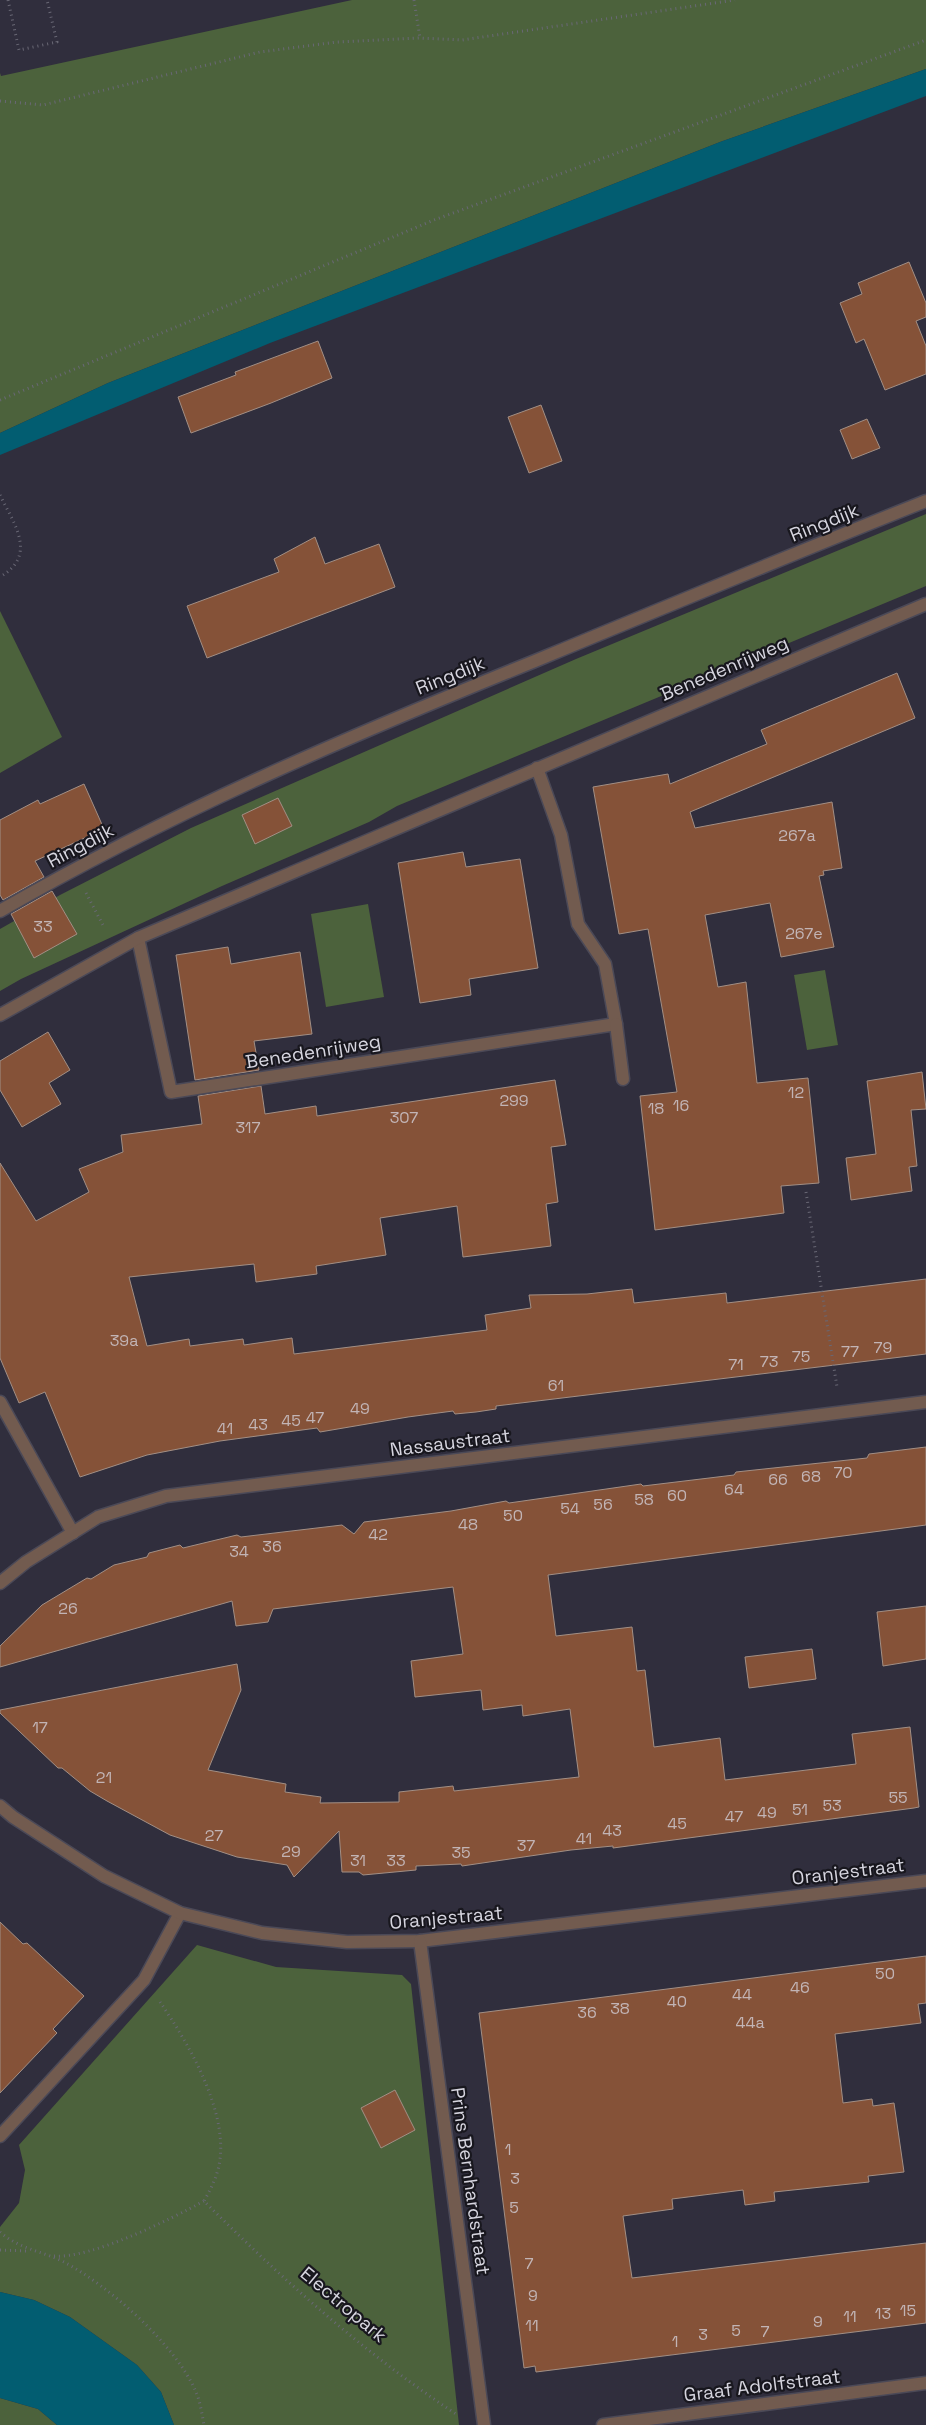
<svg xmlns="http://www.w3.org/2000/svg" width="926" height="2425" font-family="'Space Grotesk',sans-serif">
  <style>
    .green { fill: #4c623c }
    .water { fill: #025d71 }
    .building { fill: #855238; stroke: #a28f85 }
    .lines { fill: none; stroke-linecap: round; stroke-linejoin: round }
    .lane-casing { stroke: #4b4957; stroke-width: 15 }
    .street-casing { stroke: #4b4957; stroke-width: 15 }
    .path { stroke: #696875; stroke-width: 3; stroke-dasharray: 1 4; stroke-linecap: butt }
    .lane { stroke: #725b4f; stroke-width: 12 }
    .street { stroke: #725b4f; stroke-width: 12 }
    .labels { text-anchor: middle; stroke-width: 4.5; stroke-linejoin: round; paint-order: stroke }
    .number-label { font-size: 16px; fill: #c2b4b5 }
    .street-label { font-size: 19px; fill: #d6d5df; stroke: #18171e }
  </style>
  <rect width="100%" height="100%" fill="#302e3d"/>
  <g class="green">
    <polygon points="352,0 926,0 926,69 720,142 108,383 0,433 0,73 1,76"/>
    <polygon points="926,514 926,586 397,806 369,822 222,886 21,979 0,991 0,929 60,895 191,828 576,659"/>
    <polygon points="0,611 62,737 0,773"/>
    <polygon points="368,904 384,997 326,1007 311,914"/>
    <polygon points="825,970 838,1045 807,1050 794,975"/>
    <polygon points="197,1945 276,1967 402,1975 411,1984 459,2425 174,2425 161,2392 137,2365 70,2317 34,2300 0,2292 0,2227 19,2203 25,2170 19,2145"/>
    <polygon points="0,2398 38,2409 57,2425 0,2425"/>
  </g>
  <g class="water">
    <polygon points="926,69 926,96 270,343 0,455 0,433 108,383 720,142"/>
    <polygon points="0,2292 34,2300 70,2317 137,2365 161,2392 174,2425 57,2425 38,2409 0,2398"/>
  </g>
  <g class="building">
    <polygon points="909,262 926,303 926,317 916,321 926,346 926,374 885,390 864,339 856,343 840,303 862,294 858,283"/>
    <polygon points="318,341 332,378 271,403 191,433 178,397 236,375 235,372"/>
    <polygon points="541,405 562,461 529,473 508,417"/>
    <polygon points="867,419 880,448 852,459 840,430"/>
    <polygon points="315,537 325,564 379,544 395,587 207,658 187,606 279,572 274,559"/>
    <polygon points="897,673 915,718 690,812 695,828 832,802 842,868 823,871 824,875 819,876 834,947 781,957 770,903 705,915 718,987 746,982 757,1083 808,1078 819,1183 781,1186 784,1213 655,1230 640,1096 677,1092 648,929 619,934 593,787 668,774 670,784 767,744 761,730"/>
    <polygon points="84,784 104,829 35,861 44,877 3,900 0,895 0,820 38,800 40,804"/>
    <polygon points="278,798 292,826 255,844 242,815"/>
    <polygon points="463,852 466,867 520,859 538,968 469,979 471,995 420,1003 398,863"/>
    <polygon points="52,891 77,934 34,958 11,914"/>
    <polygon points="228,947 231,964 300,952 312,1034 254,1041 259,1070 195,1080 176,955"/>
    <polygon points="48,1032 70,1070 49,1083 61,1104 22,1127 0,1090 0,1061"/>
    <polygon points="922,1072 926,1109 911,1110 917,1166 909,1167 912,1191 851,1200 846,1158 876,1154 867,1081"/>
    <polygon points="555,1080 566,1145 551,1147 558,1202 546,1204 551,1246 463,1257 457,1206 380,1218 386,1255 316,1266 317,1274 256,1282 254,1264 129,1277 147,1346 189,1339 190,1346 243,1339 244,1345 292,1338 294,1354 487,1330 485,1315 531,1308 529,1295 587,1294 632,1289 634,1303 726,1293 727,1303 926,1279 926,1354 496,1406 496,1409 476,1412 455,1414 453,1411 408,1417 320,1432 317,1428 220,1441 147,1455 80,1477 45,1392 19,1403 0,1358 0,1163 36,1221 89,1192 79,1169 123,1152 121,1135 202,1124 198,1096 261,1086 265,1114 316,1106 317,1116"/>
    <polygon points="926,1447 926,1525 548,1575 556,1636 632,1627 637,1671 645,1670 654,1747 720,1738 725,1780 856,1764 852,1734 910,1727 919,1807 914,1808 613,1848 613,1846 571,1850 462,1866 461,1864 416,1866 416,1870 363,1875 359,1872 342,1872 339,1831 294,1877 287,1865 237,1857 170,1835 107,1801 90,1791 62,1768 58,1768 0,1713 0,1710 237,1664 241,1690 208,1770 286,1784 285,1792 321,1797 320,1803 399,1802 399,1792 453,1786 454,1791 579,1777 570,1709 523,1716 522,1705 483,1710 481,1690 415,1697 411,1661 463,1654 453,1587 273,1609 268,1622 236,1626 232,1601 0,1667 0,1646 42,1605 87,1578 91,1579 114,1565 147,1557 149,1553 180,1545 183,1548 237,1535 241,1537 342,1525 354,1534 364,1522 451,1511 506,1501 509,1503 641,1484 643,1486 734,1475 736,1472 867,1458 869,1454"/>
    <polygon points="926,1606 926,1659 883,1666 877,1612"/>
    <polygon points="812,1649 816,1679 749,1688 745,1657"/>
    <polygon points="0,1922 23,1944 27,1943 84,1996 53,2029 57,2033 0,2093"/>
    <polygon points="926,1956 926,2003 918,2004 921,2023 835,2034 843,2103 872,2099 873,2106 894,2103 904,2172 868,2176 869,2182 774,2192 775,2201 745,2205 743,2190 672,2199 673,2209 623,2216 632,2278 926,2243 926,2323 536,2372 535,2366 524,2368 479,2013"/>
    <polygon points="395,2090 415,2130 381,2148 361,2108"/>
  </g>
  <g class="lines">
    <g class="lane-casing">
      <g id="lane">
        <polyline points="0,1402 73,1533"/>
        <polyline points="0,2136 144,1980 180,1913"/>
      </g>
    </g>
    <g class="street-casing">
      <g id="street">
        <path d="M0 911C171 812 352 735 535 661 665 607 795 553 926 501"/>
        <polyline points="138,938 171,1092 616,1024 605,964 578,924 561,835 537,768"/>
        <polyline points="0,1015 138,938 926,604"/>
        <polyline points="616,1024 623,1079"/>
        <polyline points="0,1583 26,1562 98,1517 166,1496 926,1402"/>
        <polyline points="0,1806 13,1817 104,1876 180,1913 262,1933 347,1942 420,1941 926,1881"/>
        <polyline points="420,1941 484,2425"/>
        <polyline points="603,2425 926,2383"/>
      </g>
    </g>
    <g class="path">
      <polyline points="8,0 19,50 57,42 47,0"/>
      <polyline points="414,0 420,38"/>
      <polyline points="0,101 43,105 260,52 337,42 420,38 462,40 735,0"/>
      <polyline points="0,400 434,220 926,40"/>
      <path d="M0 495C14 524 38 555 0 577"/>
      <polyline points="86,893 104,927"/>
      <polyline points="806,1192 837,1387"/>
      <path d="M160 2002C189 2044 234 2120 217 2173 214 2183 209 2192 204 2201 282 2279 364 2353 456 2414"/>
      <path d="M0 2232C19 2249 42 2251 64 2262 109 2286 176 2345 196 2392 200 2401 202 2414 204 2425"/>
      <polyline points="0,2250 27,2251"/>
      <path d="M54 2256C91 2259 171 2219 204 2201"/>
    </g>
    <use href="#lane" class="lane"/>
    <use href="#street" class="street"/>
  </g>
  <g class="labels">
    <g class="number-label">
      <text x="797" y="841">267a</text>
      <text x="43" y="932">33</text>
      <text x="804" y="939">267e</text>
      <text x="796" y="1098">12</text>
      <text x="514" y="1106">299</text>
      <text x="681" y="1111">16</text>
      <text x="656" y="1114">18</text>
      <text x="404" y="1123">307</text>
      <text x="248" y="1133">317</text>
      <text x="124" y="1346">39a</text>
      <text x="883" y="1353">79</text>
      <text x="850" y="1357">77</text>
      <text x="801" y="1362">75</text>
      <text x="769" y="1367">73</text>
      <text x="736" y="1370">71</text>
      <text x="556" y="1391">61</text>
      <text x="360" y="1414">49</text>
      <text x="315" y="1423">47</text>
      <text x="291" y="1426">45</text>
      <text x="258" y="1430">43</text>
      <text x="225" y="1434">41</text>
      <text x="843" y="1478">70</text>
      <text x="811" y="1482">68</text>
      <text x="778" y="1485">66</text>
      <text x="734" y="1495">64</text>
      <text x="677" y="1501">60</text>
      <text x="644" y="1505">58</text>
      <text x="603" y="1510">56</text>
      <text x="570" y="1514">54</text>
      <text x="513" y="1521">50</text>
      <text x="468" y="1530">48</text>
      <text x="378" y="1540">42</text>
      <text x="272" y="1552">36</text>
      <text x="239" y="1557">34</text>
      <text x="68" y="1614">26</text>
      <text x="40" y="1733">17</text>
      <text x="104" y="1783">21</text>
      <text x="898" y="1803">55</text>
      <text x="832" y="1811">53</text>
      <text x="800" y="1815">51</text>
      <text x="767" y="1818">49</text>
      <text x="734" y="1822">47</text>
      <text x="677" y="1829">45</text>
      <text x="612" y="1836">43</text>
      <text x="214" y="1841">27</text>
      <text x="584" y="1844">41</text>
      <text x="526" y="1851">37</text>
      <text x="291" y="1857">29</text>
      <text x="461" y="1858">35</text>
      <text x="358" y="1866">31</text>
      <text x="396" y="1866">33</text>
      <text x="885" y="1979">50</text>
      <text x="800" y="1993">46</text>
      <text x="742" y="2000">44</text>
      <text x="677" y="2007">40</text>
      <text x="620" y="2014">38</text>
      <text x="587" y="2018">36</text>
      <text x="750" y="2028">44a</text>
      <text x="508" y="2155">1</text>
      <text x="515" y="2184">3</text>
      <text x="514" y="2213">5</text>
      <text x="529" y="2269">7</text>
      <text x="533" y="2301">9</text>
      <text x="908" y="2316">15</text>
      <text x="883" y="2319">13</text>
      <text x="850" y="2322">11</text>
      <text x="818" y="2327">9</text>
      <text x="532" y="2331">11</text>
      <text x="736" y="2336">5</text>
      <text x="765" y="2337">7</text>
      <text x="703" y="2340">3</text>
      <text x="675" y="2347">1</text>
    </g>
    <g class="street-label">
      <text transform="translate(824 522) rotate(-22)" y="7">Ringdijk</text>
      <text transform="translate(724 668) rotate(-23)" y="7">Benedenrijweg</text>
      <text transform="translate(450 675) rotate(-22)" y="7">Ringdijk</text>
      <text transform="translate(80 845) rotate(-28)" y="7">Ringdijk</text>
      <text transform="translate(313 1051) rotate(-9)" y="7">Benedenrijweg</text>
      <text transform="translate(450 1442) rotate(-7)" y="7">Nassaustraat</text>
      <text transform="translate(848 1871) rotate(-7)" y="7">Oranjestraat</text>
      <text transform="translate(446 1917) rotate(-5)" y="7">Oranjestraat</text>
      <text transform="translate(471 2181) rotate(82)" y="7">Prins Bernhardstraat</text>
      <text transform="translate(344 2304) rotate(40)" y="7">Electropark</text>
      <text transform="translate(762 2385) rotate(-7)" y="7">Graaf Adolfstraat</text>
    </g>
  </g>
</svg>
